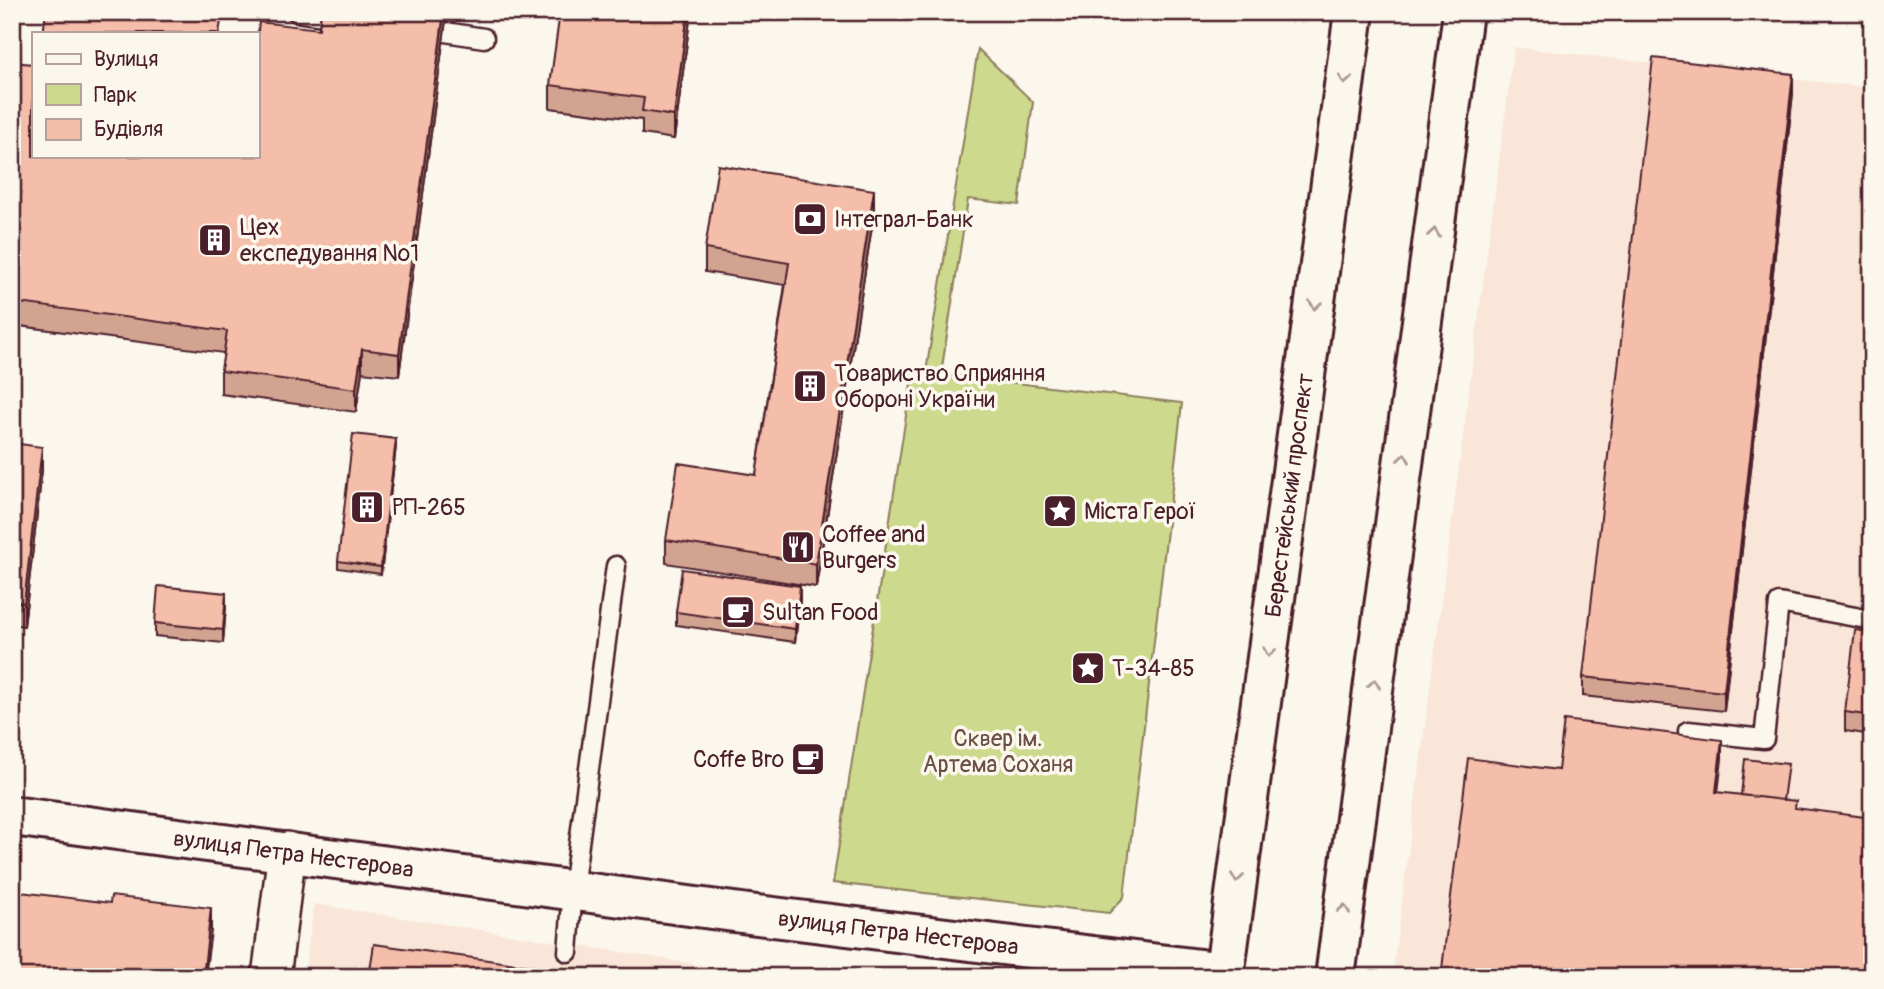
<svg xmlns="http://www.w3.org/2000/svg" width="1884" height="989" font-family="Pangolin,sans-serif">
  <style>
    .built { fill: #f9e6d8 }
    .green { fill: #cdd98d; stroke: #8c7c5c; stroke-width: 2 }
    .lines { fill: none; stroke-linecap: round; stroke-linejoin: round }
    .service-casing { stroke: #4a1f2b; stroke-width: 23 }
    .minor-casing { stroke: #4a1f2b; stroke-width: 42 }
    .primary-casing { stroke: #4a1f2b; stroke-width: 44 }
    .service { stroke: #fbf7ec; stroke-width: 18 }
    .minor { stroke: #fbf7ec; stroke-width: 37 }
    .primary { stroke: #fbf7ec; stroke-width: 38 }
    .wall { fill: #d3a392; stroke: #4a1f2b; stroke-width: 2 }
    .shaded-wall { fill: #ac8577; stroke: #4a1f2b; stroke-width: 2 }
    .building { fill: #f5beaa; stroke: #4a1f2b; stroke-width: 2 }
    .oneway { stroke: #ab9695 }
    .labels { text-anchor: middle; stroke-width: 7; stroke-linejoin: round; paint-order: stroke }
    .poi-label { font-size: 23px; fill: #4a1f2b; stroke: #fbf7ec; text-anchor: start }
    .street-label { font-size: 23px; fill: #4a1f2b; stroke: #fbf7ec }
    .park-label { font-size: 23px; fill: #6b4e44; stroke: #fbf7ec }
  </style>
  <rect width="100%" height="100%" fill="#fbf7ec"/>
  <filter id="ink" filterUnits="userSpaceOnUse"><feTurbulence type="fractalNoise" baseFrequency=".0143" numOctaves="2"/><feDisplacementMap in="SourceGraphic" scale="14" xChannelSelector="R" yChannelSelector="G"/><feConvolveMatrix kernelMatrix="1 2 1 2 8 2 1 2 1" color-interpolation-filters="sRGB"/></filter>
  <g filter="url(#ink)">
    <g class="built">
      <polygon points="1514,47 1872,88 1872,977 1392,977"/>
      <polygon points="314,904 628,953 773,977 304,977"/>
    </g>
    <polygon class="green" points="978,49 1033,102 1019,205 968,199 941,374 1182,403 1124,897 1109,913 833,883 913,371 926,372"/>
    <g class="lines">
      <g class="service-casing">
        <g id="service">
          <polyline points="297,12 324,16"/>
          <polyline points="445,32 484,38"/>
          <polyline points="1688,731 1764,739 1779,603 1872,620"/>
          <polyline points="568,952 573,889 616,566"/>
        </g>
      </g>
      <g class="minor-casing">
        <polyline id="minor" points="271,977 287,851"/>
      </g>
      <g class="primary-casing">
        <g id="primary">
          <path id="s1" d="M12 816 749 914 1225 972"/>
          <path id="s2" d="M1224 977 1354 12"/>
          <polyline points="1335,977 1463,12"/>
        </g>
      </g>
      <use href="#service" class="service"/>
      <use href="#minor" class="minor"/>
      <use href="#primary" class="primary"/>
    </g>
    <g class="wall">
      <polygon points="321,12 447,12 399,376 362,372 356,412 221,394 221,371 224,353 12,325 12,62 257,156 319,29"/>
      <polygon points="691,12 674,139 642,134 642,120 550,108 550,85"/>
      <polygon points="1793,93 1724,711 1583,696 1583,677"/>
      <polygon points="874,213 816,587 666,563 666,540 756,475 785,285 705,272 705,249"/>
      <polygon points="12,443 42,470 24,626 12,624"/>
      <polygon points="396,446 381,574 338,568 338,561"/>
      <polygon points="800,600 795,642 676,625 676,612"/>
      <polygon points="226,606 223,643 155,636 155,623"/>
      <polygon points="1872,632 1872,735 1845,731 1845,712"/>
    </g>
    <g class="shaded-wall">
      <polygon points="444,12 447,12 399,376 399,354"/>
      <polygon points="688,12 691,12 674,139 674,116"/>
      <polygon points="1793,74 1793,93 1724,711 1724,692"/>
      <polygon points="874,190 874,213 816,587 816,564"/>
      <polygon points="362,349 362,372 356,412 356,389"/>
      <polygon points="396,439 396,446 381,574 381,567"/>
      <polygon points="42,447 42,470 24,626 24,603"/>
      <polygon points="800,586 800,600 795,642 795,629"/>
      <polygon points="226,593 226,606 223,643 223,630"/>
      <polygon points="1722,740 1722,759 1716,810 1716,792"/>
      <polygon points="211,908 211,931 205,977 203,977"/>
    </g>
    <g class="building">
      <polygon points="46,12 154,12 221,21 219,33 43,33"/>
      <polygon points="321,12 444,12 399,354 362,349 356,389 221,371 227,331 12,302 12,62 33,64 33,156 257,156 257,38 259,22 319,29"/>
      <polygon points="560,12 688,12 674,116 642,111 644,98 550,85"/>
      <polygon points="1653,58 1793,74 1724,692 1583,677"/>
      <polygon points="718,165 874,190 816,564 666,540 678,463 756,475 789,263 705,249"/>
      <polygon points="353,434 396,439 381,567 338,561"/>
      <polygon points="12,443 42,447 24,603 12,601"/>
      <polygon points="682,569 800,586 795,629 676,612"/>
      <polygon points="158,586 226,593 223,630 155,623"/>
      <polygon points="1855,630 1872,632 1872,716 1845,712"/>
      <polygon points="1564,720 1722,740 1716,792 1796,801 1795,808 1872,818 1872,977 1441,977 1468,758 1558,770"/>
      <polygon points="1745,759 1788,764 1783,800 1741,795"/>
      <polygon points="12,891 110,903 111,896 211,908 203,977 12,977"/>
      <polygon points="374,944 608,977 369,977"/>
      <polygon points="647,971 689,977 647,977"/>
    </g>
    <defs><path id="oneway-chevron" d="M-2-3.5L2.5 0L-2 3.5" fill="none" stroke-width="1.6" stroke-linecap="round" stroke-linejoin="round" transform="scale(1.75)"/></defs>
    <g class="oneway">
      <use href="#oneway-chevron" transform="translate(1345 80) rotate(98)"/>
      <use href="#oneway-chevron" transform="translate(1434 233) rotate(-82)"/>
      <use href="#oneway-chevron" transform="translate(1315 305) rotate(98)"/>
      <use href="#oneway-chevron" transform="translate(1404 458) rotate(-82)"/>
      <use href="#oneway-chevron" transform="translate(1269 652) rotate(98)"/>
      <use href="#oneway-chevron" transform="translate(1374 684) rotate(-82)"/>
      <use href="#oneway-chevron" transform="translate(1237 878) rotate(98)"/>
      <use href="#oneway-chevron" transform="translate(1344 909) rotate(-82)"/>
    </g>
  </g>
  <defs>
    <g id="bank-square" transform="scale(1.75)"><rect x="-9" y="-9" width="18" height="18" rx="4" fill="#4a1f2b" stroke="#fbf7ec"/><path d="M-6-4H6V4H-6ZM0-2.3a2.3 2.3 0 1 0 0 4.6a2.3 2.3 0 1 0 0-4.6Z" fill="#fff"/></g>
    <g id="building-square" transform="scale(1.75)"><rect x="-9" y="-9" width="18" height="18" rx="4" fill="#4a1f2b" stroke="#fbf7ec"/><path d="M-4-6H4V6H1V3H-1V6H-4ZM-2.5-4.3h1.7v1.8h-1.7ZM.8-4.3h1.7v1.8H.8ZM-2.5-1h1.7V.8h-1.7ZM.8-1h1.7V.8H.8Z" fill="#fff"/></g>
    <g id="sight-square" transform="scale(1.75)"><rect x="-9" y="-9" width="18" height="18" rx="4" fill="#4a1f2b" stroke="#fbf7ec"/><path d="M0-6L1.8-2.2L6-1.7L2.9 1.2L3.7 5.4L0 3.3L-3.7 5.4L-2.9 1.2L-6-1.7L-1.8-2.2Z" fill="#fff"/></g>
    <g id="restaurant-square" transform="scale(1.75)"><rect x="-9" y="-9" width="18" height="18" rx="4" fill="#4a1f2b" stroke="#fbf7ec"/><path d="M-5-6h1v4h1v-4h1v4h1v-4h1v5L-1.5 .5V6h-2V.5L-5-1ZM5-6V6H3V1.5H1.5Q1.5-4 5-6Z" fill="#fff"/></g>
    <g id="cafe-square" transform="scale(1.75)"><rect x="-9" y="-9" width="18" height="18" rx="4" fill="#4a1f2b" stroke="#fbf7ec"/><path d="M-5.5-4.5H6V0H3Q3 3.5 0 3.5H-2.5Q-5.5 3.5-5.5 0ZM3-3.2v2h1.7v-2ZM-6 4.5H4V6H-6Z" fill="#fff"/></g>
  </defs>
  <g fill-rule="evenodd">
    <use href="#bank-square" x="810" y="219"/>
    <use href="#building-square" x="215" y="240"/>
    <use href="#building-square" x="810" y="386"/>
    <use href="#building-square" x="367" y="507"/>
    <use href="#sight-square" x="1060" y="511"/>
    <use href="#restaurant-square" x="798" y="547"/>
    <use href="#cafe-square" x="738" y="612"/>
    <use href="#sight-square" x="1088" y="668"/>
    <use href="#cafe-square" x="808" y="759"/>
  </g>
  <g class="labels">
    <g class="poi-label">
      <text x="834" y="227">Інтеграл-Банк</text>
      <text x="240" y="235">Цех<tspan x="240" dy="26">експедування №1</tspan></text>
      <text x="834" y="381">Товариство Сприяння<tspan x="834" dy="26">Обороні України</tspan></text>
      <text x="392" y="515">РП-265</text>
      <text x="1084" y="519">Міста Герої</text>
      <text x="822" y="542">Coffee and<tspan x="822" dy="26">Burgers</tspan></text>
      <text x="762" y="620">Sultan Food</text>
      <text x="1112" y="676">Т-34-85</text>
      <text x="784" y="767" text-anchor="end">Coffe Bro</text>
    </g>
    <g class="street-label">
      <text dy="8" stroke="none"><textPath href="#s2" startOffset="486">Берестейський проспект</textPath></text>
      <text dy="8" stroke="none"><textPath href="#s1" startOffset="284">вулиця Петра Нестерова</textPath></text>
      <text dy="8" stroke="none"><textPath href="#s1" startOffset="894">вулиця Петра Нестерова</textPath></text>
    </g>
    <g class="park-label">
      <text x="998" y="746">Сквер ім.<tspan x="998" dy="26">Артема Соханя</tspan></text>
    </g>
  </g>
  <rect width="1884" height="989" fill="none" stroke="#fbf7ec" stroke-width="42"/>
  <rect x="21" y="21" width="1842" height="947" fill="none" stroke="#4a1f2b" stroke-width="2.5" filter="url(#ink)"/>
  <rect x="32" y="32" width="228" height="126" fill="#fbf7ec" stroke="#b4a19f" stroke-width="2"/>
  <rect x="46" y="54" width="35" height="10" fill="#fbf7ec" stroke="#b4a19f" stroke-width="2"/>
  <text x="94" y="66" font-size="21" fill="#4a1f2b">Вулиця</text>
  <rect x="46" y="84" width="35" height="21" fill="#cdd98d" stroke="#b4a19f" stroke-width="2"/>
  <text x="94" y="102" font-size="21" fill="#4a1f2b">Парк</text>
  <rect x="46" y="119" width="35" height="21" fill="#f5beaa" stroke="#b4a19f" stroke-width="2"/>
  <text x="94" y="136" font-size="21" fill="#4a1f2b">Будівля</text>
</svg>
